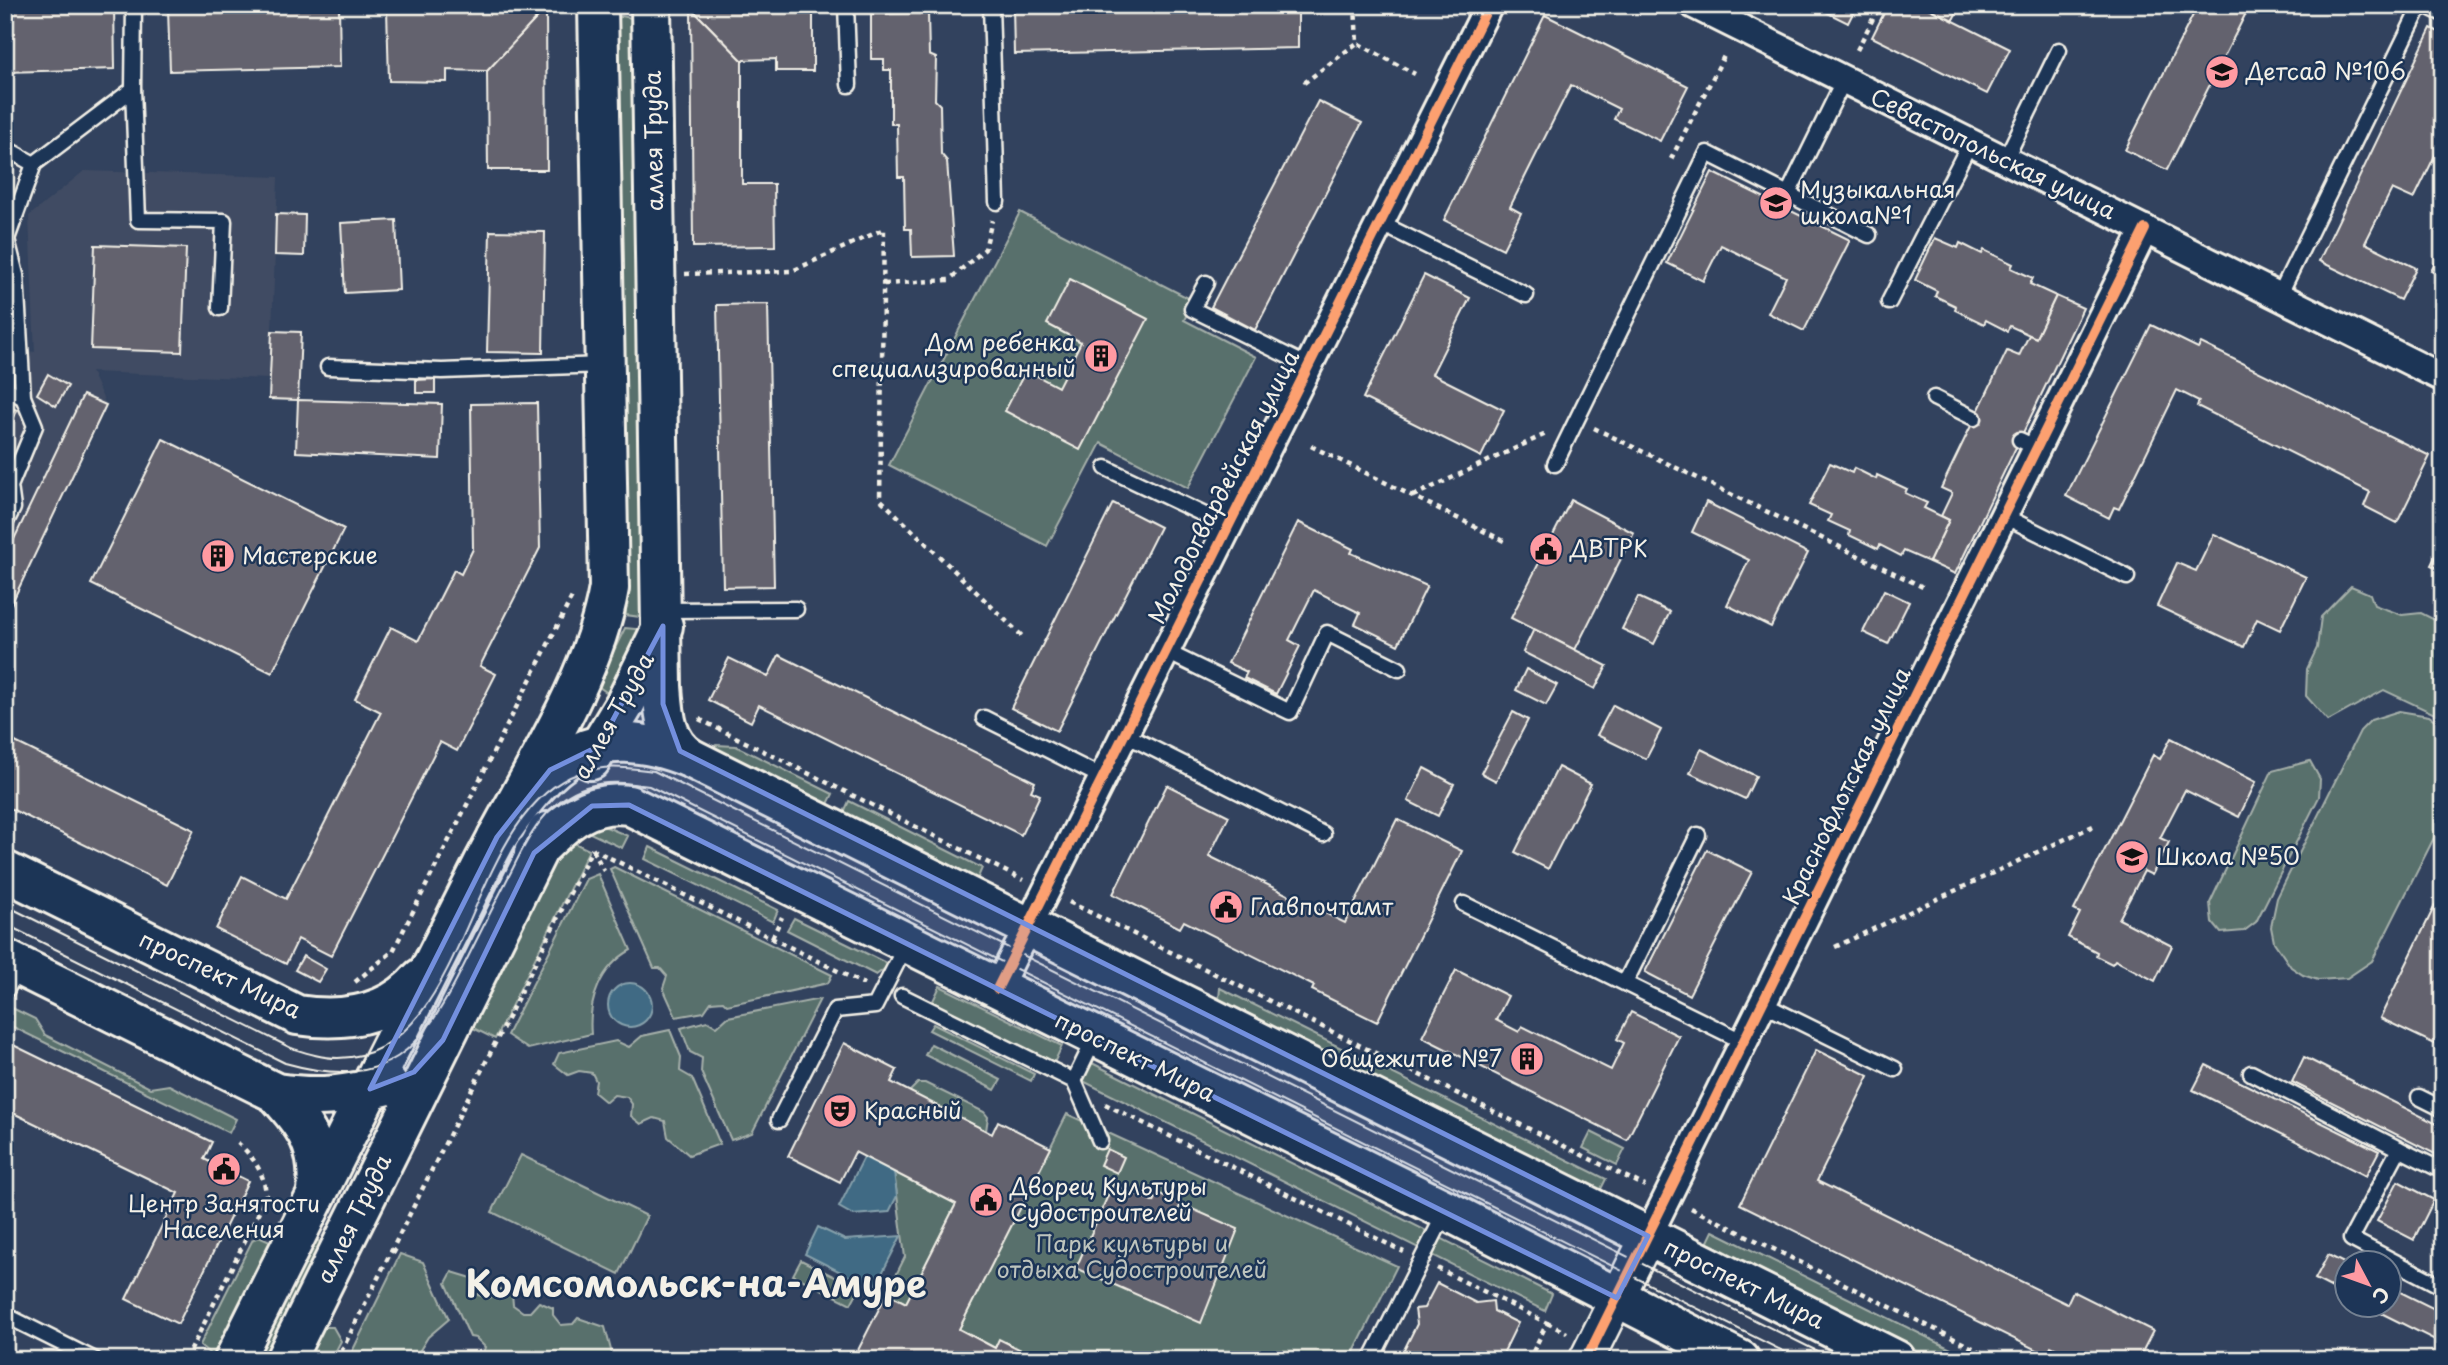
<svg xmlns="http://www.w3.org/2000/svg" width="2448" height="1365" font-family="'Playpen Sans',sans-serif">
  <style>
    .built { fill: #414c63 }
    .green { fill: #59706c; stroke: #a6b0aa; stroke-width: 2 }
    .water { fill: #3f6b84; stroke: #87a1ac; stroke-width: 2 }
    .building { fill: #64626e; stroke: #f4f1e8; stroke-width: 2 }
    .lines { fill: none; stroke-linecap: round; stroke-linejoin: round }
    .service-casing { stroke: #f4f1e8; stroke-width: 19 }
    .minor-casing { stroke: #f4f1e8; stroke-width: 32 }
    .tertiary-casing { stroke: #f4f1e8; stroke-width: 38 }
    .secondary-casing { stroke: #f4f1e8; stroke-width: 44 }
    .path { stroke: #f4f1e8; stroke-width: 4.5; stroke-dasharray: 5 5; stroke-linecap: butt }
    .service { stroke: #1d3557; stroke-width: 14 }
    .minor { stroke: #1d3557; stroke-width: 26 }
    .tertiary { stroke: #1d3557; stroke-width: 33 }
    .secondary { stroke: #1d3557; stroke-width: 38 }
    .tram { stroke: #f4f1e8; stroke-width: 2 }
    .cycleway-casing { stroke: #1d3557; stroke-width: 15 }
    .cycleway { stroke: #fca06f; stroke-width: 10 }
    .marked { fill: #738fde; fill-opacity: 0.2; stroke: #738fde; stroke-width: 5; stroke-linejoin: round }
    .labels { text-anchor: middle; stroke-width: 5; stroke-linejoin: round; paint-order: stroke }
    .poi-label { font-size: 23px; fill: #f4f1e8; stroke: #1d3557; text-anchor: start }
    .street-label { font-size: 23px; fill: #f4f1e8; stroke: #1d3557 }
    .park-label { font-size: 23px; fill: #bec4bd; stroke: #1d3557 }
    .town-label { font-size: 37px; font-weight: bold; fill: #f4f1e8; stroke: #1d3557 }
  </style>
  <rect width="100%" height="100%" fill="#32425e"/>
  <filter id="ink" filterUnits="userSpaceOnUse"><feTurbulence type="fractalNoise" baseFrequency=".0143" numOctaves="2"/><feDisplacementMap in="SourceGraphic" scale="14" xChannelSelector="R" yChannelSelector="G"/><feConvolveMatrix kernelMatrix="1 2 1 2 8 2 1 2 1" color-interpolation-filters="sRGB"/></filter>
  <g filter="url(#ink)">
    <polygon class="built" points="84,171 278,177 270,379 91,372 106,405 8,611 5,610 5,349 35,352 29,216"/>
    <g class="green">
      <polygon points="621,16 632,18 648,618 626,615 614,24"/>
      <polygon points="1020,212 1194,301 1184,320 1256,357 1188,488 1101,443 1047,546 889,465"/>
      <polygon points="2351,586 2370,594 2374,605 2402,615 2421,613 2443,624 2443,718 2384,690 2328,721 2306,696 2307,669 2317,648 2321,617"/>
      <polygon points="625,628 646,630 609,694 599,687 599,681"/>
      <polygon points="2399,711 2429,716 2443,726 2443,820 2372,961 2347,978 2318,980 2303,975 2291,967 2274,942 2271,927 2277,898 2360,731 2371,720"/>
      <polygon points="716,745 736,746 833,794 823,814 705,754"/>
      <polygon points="2310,761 2320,779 2319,797 2256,922 2244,931 2221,933 2212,922 2210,903 2272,771"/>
      <polygon points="849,801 982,868 974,887 840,821"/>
      <polygon points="599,824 628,836 622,848 590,833"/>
      <polygon points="564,838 589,850 495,1039 471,1027"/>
      <polygon points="650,847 778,910 773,922 645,859"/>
      <polygon points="614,867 832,975 828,983 727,1005 723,1001 711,1002 704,1012 676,1017 663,988 667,976 660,968 654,968 610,869"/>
      <path d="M598 874 631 950C600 967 588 1001 591 1034L528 1049 507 1035 586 879Z"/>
      <polygon points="794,918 890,965 876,975 787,930"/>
      <polygon points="940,986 1062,1046 1053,1065 931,1005"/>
      <polygon points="1220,988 1606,1179 1596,1199 1218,1010"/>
      <polygon points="820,999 752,1133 731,1140 701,1072 702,1058 690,1052 681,1028 707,1021 717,1027 728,1017"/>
      <polygon points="12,1008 35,1019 45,1035 150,1088 169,1085 236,1119 229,1133 5,1023"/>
      <polygon points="933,1024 1034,1074 1031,1081 929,1030"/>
      <polygon points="670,1030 681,1057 680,1071 692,1078 720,1144 689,1155 668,1137 665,1121 654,1118 641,1124 631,1116 632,1104 627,1097 614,1095 606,1102 594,1092 596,1081 592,1073 579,1071 568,1075 554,1064 559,1053 616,1041 629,1047 642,1036"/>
      <polygon points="931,1044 1001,1080 995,1090 925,1055"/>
      <polygon points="1090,1062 1552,1294 1545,1311 1081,1080"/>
      <polygon points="918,1083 925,1083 984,1112 988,1117 986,1131 909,1092"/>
      <polygon points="1067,1114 1397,1266 1350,1360 1028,1360 1031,1355 999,1340 995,1348 959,1329"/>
      <polygon points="1591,1132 1625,1149 1617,1165 1583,1148"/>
      <polygon points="521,1155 647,1216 619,1274 492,1212"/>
      <polygon points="894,1172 956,1204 906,1303 887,1293 905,1257"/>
      <polygon points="1713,1231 1973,1360 1915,1360 1702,1254"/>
      <polygon points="261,1237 270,1241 274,1248 220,1354 211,1355 200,1345 253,1239"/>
      <polygon points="314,1239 322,1243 273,1360 246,1360"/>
      <polygon points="400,1254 423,1262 449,1319 428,1337 414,1360 348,1360"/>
      <polygon points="801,1260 859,1289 851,1304 793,1275"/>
      <polygon points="452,1272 472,1278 473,1290 478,1295 490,1298 499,1289 512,1293 513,1305 523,1312 530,1312 539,1302 553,1308 553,1315 561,1325 573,1324 578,1318 605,1327 613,1358 481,1360 485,1347 476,1338 470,1337 446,1283"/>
      <polygon points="323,1327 333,1327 341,1341 331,1360 307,1360"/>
    </g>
    <g class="water">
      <circle cx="630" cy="1005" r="22"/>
      <polygon points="864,1157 894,1172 897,1196 889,1212 853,1215 839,1207"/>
      <polygon points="818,1227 845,1240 901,1236 874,1289 805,1254"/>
    </g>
    <g class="building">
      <polygon points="114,5 115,69 5,72 5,8"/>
      <polygon points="339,5 340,67 170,71 168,9"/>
      <polygon points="1013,5 1298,5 1298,48 1014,54"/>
      <polygon points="1812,5 1857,5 1848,23"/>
      <polygon points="1888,5 1922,5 2010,49 1987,94 1872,37"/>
      <polygon points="1922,5 1960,5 1953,20"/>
      <polygon points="2198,5 2250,5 2167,170 2125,150"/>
      <polygon points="813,6 813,71 776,71 776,59 742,60 691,8"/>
      <polygon points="546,8 547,170 488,170 487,71"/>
      <polygon points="546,8 487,71 447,70 447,82 389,81 387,9"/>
      <polygon points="691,8 742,60 742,184 774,184 775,246 693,247"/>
      <polygon points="928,13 929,55 936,58 935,100 940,105 941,154 947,161 954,256 912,257 911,229 905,229 904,177 898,177 897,124 891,124 891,70 884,70 884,59 871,59 871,14"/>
      <polygon points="1545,15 1688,86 1660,141 1614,119 1619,109 1571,85 1510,207 1521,213 1503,249 1444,220"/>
      <polygon points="2431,28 2443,34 2443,139 2414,199 2392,189 2365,243 2416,268 2400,300 2319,261"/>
      <polygon points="1318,101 1362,123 1255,330 1211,307"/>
      <polygon points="1712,172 1850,240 1804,331 1768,313 1786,277 1721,245 1703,281 1667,263"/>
      <polygon points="276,214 305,215 304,256 275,255"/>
      <polygon points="396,220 399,290 345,293 341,223"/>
      <polygon points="490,231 545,232 543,353 487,352"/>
      <polygon points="1935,238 1958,248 1960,243 1982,254 1984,250 2013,264 2011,268 2033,278 2030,284 2056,296 2036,338 2010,326 2007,331 1986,320 1984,324 1955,310 1956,306 1935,296 1937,291 1915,280"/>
      <polygon points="95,245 186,248 182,352 91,349"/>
      <polygon points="2443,249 2443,277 2431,271"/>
      <polygon points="1424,275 1470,298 1432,374 1504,410 1481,457 1363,398"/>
      <polygon points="1070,279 1148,319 1080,450 1005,411 1026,370 1058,387 1081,342 1047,324"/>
      <polygon points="2056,296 2083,308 1955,574 1929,562 1949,520 1941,516 1952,493 1941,488 2007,351 2019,356 2029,335 2036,338"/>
      <polygon points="768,304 774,586 723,587 717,305"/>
      <polygon points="2151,325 2198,348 2201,343 2430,456 2397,523 2364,506 2370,492 2197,406 2199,401 2177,390 2119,509 2114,507 2109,518 2066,496"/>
      <polygon points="272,331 301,332 298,400 269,399"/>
      <polygon points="48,374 68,386 56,406 37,394"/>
      <polygon points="435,379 435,393 416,393 416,380"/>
      <polygon points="83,395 106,405 8,611 5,610 5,558"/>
      <polygon points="298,400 442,404 440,459 296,452"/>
      <polygon points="537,403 540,548 480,666 496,674 457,751 440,742 331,956 298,939 286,964 216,929 242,876 286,899 381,712 355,699 391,627 418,641 454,570 461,574 473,549 471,404"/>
      <polygon points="5,405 17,410 5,441"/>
      <polygon points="163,439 344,529 272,673 91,584"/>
      <polygon points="1830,463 1852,473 1854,468 1876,479 1877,475 1907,489 1905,493 1927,503 1924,508 1949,520 1929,562 1904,551 1901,556 1880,545 1878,549 1849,535 1850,531 1828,521 1831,515 1809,505"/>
      <polygon points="1571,500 1634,533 1575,650 1511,618"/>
      <polygon points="1706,502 1808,553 1771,627 1727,605 1749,560 1692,532"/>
      <polygon points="1113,503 1160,527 1057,731 1011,708"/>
      <polygon points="1298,522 1353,549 1351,553 1427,586 1398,645 1355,624 1360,613 1314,590 1289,640 1300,646 1276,694 1244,678 1247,672 1228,663"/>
      <polygon points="2214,534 2306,577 2280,630 2257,619 2244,647 2157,606 2177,563 2196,571"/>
      <polygon points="2443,541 2443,571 2431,565"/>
      <polygon points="1884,590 1909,602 1888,644 1863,632"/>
      <polygon points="1638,597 1670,612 1654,644 1622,629"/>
      <polygon points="1534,629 1607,666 1595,689 1523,652"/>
      <polygon points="779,655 1035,782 1031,791 1040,795 1021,835 759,705 751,722 708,700 729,658 768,677"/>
      <polygon points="1526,669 1557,685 1546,705 1516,690"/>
      <polygon points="1613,705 1661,730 1646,759 1597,735"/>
      <polygon points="1513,712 1528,720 1496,781 1481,773"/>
      <polygon points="5,737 194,830 167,885 5,806"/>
      <polygon points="2171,738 2256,782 2239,817 2185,790 2160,838 2169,842 2152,875 2144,871 2119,919 2172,946 2155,981 2115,960 2112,964 2096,956 2097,952 2068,937 2080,913 2074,910 2153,755 2160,759"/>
      <polygon points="1701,749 1756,776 1745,799 1690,773"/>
      <polygon points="1558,767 1591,784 1548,869 1515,852"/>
      <polygon points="1424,768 1454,784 1438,816 1408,801"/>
      <polygon points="1167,785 1229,816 1209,856 1345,923 1397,819 1462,851 1377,1022 1312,990 1314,986 1184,921 1180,928 1113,894"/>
      <polygon points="1707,850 1752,872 1689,995 1645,972"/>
      <polygon points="2443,889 2443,1048 2380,1018"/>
      <polygon points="303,956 326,969 318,982 295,970"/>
      <polygon points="1456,970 1508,996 1496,1020 1519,1032 1522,1026 1611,1070 1624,1043 1617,1039 1631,1012 1679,1036 1627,1140 1422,1037"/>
      <polygon points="5,1041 212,1142 204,1159 248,1181 178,1324 126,1299 178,1193 5,1109"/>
      <polygon points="844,1043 897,1070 891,1082 992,1134 998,1121 1051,1148 959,1329 995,1348 999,1339 1031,1355 1028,1360 853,1360 887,1293 906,1303 956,1204 855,1152 840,1182 788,1156"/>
      <polygon points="1816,1050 1869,1076 1817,1181 2067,1304 2073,1291 2153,1331 2138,1360 2079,1360 2051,1346 2047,1355 1740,1204"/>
      <polygon points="2304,1057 2443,1127 2443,1158 2292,1082"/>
      <polygon points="2206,1065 2379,1151 2366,1176 2193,1090"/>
      <polygon points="1107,1149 1124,1157 1117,1173 1100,1165"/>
      <polygon points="2398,1181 2434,1200 2414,1240 2377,1221"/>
      <polygon points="1113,1184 1154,1202 1158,1193 1181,1204 1177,1212 1186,1217 1190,1208 1238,1229 1201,1323 1076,1268"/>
      <polygon points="2328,1255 2346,1264 2346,1295 2315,1279"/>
      <polygon points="1437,1283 1476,1303 1493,1301 1494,1311 1518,1323 1500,1360 1399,1360 1417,1324 1415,1309 1424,1308"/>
      <polygon points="2388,1286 2443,1313 2443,1344 2367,1306 2388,1306"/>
      <polygon points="2187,1352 2204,1360 2183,1360"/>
    </g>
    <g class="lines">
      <g class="service-casing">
        <g id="service">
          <polyline points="846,5 849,85"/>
          <polyline points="991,5 997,202"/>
          <polyline points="2424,5 2443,14"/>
          <polyline points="133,89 138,220 224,221 220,308"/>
          <polyline points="5,148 34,164"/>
          <polyline points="2005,160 2059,50"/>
          <polyline points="1788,194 1844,80"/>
          <polyline points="1380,223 1526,295"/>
          <polyline points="1206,283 1192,309 1308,366"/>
          <polyline points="2279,296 2421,5"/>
          <polyline points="1889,302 1970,143"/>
          <polyline points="328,367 442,371 603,365"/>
          <polyline points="5,389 23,397"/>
          <polyline points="1934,398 1974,418"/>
          <polyline points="2020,440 2037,448"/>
          <polyline points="1555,464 1707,153 1869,235"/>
          <polyline points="1106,468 1228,526"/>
          <polyline points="2004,516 2127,577"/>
          <polyline points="5,524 13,508 10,486 35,426 23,397 16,275 7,239 34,164 133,89 134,5"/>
          <polyline points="664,610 796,609"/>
          <polyline points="1165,651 1290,712 1327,633 1399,669"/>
          <polyline points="984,718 1102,777"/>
          <polyline points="1124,734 1323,834"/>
          <polyline points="1464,904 1744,1042"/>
          <polyline points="1625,983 1698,835"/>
          <polyline points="5,993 19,966"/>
          <polyline points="902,996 1074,1081 1100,1141"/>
          <polyline points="1763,1004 1895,1069"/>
          <polyline points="2251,1073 2399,1149 2351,1239 2443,1287"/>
          <polyline points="1074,1081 1095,1038"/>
          <polyline points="2419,1097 2443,1109"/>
          <polyline points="779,1120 835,1010 875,1006 906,945"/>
          <polyline points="2399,1149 2443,1171"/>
          <polyline points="5,1315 95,1360"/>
          <polyline points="1371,1360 1446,1211"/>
        </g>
      </g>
      <g class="minor-casing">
        <g id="minor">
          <polyline points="1694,5 2443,378"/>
          <polyline points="997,989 1489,5"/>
          <polyline points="1648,1236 2145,229"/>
        </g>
      </g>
      <g class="tertiary-casing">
        <polyline id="tertiary" points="1586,1360 1648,1236"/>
      </g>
      <g class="secondary-casing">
        <g id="secondary">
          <path d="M651 5 662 686C664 714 665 742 690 758"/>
          <polyline points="591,760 626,702 663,626"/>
          <path d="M497 837C552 758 591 719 690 758L1896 1360"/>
          <path d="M534 853C562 825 587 799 629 805L1446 1210 1740 1360"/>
          <path d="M5 871 297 1015C343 1022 389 1016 421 978"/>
          <path d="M5 959 276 1093C319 1099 346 1096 388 1085"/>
          <path d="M276 1093C306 1127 321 1145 317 1193"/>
          <path d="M234 1360C317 1194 400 1027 484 862 527 778 593 681 609 588L598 5"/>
          <polyline points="285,1360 547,832"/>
        </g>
      </g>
      <g class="path">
        <polyline points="1355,5 1357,43 1415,74"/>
        <polyline points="1857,50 1880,5"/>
        <polyline points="1304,83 1357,43"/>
        <polyline points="1671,159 1725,54"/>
        <polyline points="685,274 792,271 884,229 880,499 1024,638"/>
        <polyline points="884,284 949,280 985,249 992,220"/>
        <polyline points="1594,428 1927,589"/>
        <polyline points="1311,446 1508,543"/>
        <polyline points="1413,496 1548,433"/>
        <polyline points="699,719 1023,880"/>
        <polyline points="592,849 864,984"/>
        <polyline points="593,850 604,871"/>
        <polyline points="1069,902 1645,1186"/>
        <polyline points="772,938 782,917"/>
        <polyline points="1835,947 2093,826"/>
        <polyline points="355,982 393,951 572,597"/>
        <polyline points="1105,1104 1404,1252"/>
        <polyline points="1691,1208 1997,1360"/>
        <polyline points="392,1250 400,1254"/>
        <polyline points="1437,1268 1547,1323 1529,1360"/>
        <polyline points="1547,1323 1567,1333"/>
        <path d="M186 1360 266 1198C266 1174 252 1154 234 1140"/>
        <polyline points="337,1360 592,849"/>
      </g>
      <use href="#service" class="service"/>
      <use href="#minor" class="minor"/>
      <use href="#tertiary" class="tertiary"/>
      <use href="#secondary" class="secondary"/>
      <g class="tram">
        <path d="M5 905 291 1048C307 1053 322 1058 338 1058 472 1057 463 813 580 773 605 764 629 768 654 771L1835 1360"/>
        <path d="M5 924 285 1063C389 1092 422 1050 465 963 481 931 497 899 513 868 529 835 549 799 586 787 607 780 628 783 649 786L1801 1360"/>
      </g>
      <g class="cycleway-casing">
        <g id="cycleway">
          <polyline points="997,989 1489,5"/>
          <polyline points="1586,1360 2145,229"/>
        </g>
      </g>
      <use href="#cycleway" class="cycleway"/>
    </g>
  </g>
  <path class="marked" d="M663 626V704L680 751 1648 1236 1617 1298 629 805 592 806 534 853 443 1040 414 1072 370 1089 497 837 550 770 599 746Z"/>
  <defs>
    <g id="school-disc" transform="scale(1.75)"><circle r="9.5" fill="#ff9aa2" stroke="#1d3557"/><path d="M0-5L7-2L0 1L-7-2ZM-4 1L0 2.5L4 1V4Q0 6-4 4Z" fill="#111"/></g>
    <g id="building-disc" transform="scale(1.75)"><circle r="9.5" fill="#ff9aa2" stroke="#1d3557"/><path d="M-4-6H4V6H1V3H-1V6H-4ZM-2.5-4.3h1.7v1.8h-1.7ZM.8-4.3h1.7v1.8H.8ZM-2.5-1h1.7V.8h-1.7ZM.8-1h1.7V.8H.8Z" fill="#111"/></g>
    <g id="civic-disc" transform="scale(1.75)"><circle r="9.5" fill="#ff9aa2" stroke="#1d3557"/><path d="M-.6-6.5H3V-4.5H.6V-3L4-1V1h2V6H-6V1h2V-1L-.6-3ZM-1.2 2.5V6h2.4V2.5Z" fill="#111"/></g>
    <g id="theatre-disc" transform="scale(1.75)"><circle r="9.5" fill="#ff9aa2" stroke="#1d3557"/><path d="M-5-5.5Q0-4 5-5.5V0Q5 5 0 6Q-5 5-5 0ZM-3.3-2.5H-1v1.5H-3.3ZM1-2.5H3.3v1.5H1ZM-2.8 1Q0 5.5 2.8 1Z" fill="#111"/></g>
  </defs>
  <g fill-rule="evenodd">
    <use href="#school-disc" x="2222" y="72"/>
    <use href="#school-disc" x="1776" y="203"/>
    <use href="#building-disc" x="1101" y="356"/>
    <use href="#civic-disc" x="1546" y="549"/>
    <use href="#building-disc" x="218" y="556"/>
    <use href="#school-disc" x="2132" y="857"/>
    <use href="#civic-disc" x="1226" y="907"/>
    <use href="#building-disc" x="1527" y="1059"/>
    <use href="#theatre-disc" x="840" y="1111"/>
    <use href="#civic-disc" x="224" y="1169"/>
    <use href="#civic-disc" x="986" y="1200"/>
  </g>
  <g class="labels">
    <g class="poi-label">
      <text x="2246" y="80">Детсад №106</text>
      <text x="1800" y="198">Музыкальная<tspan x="1800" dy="26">школа№1</tspan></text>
      <text x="1076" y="351" text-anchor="end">Дом ребенка<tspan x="1076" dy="26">специализированный</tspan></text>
      <text x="1570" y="557">ДВТРК</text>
      <text x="242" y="564">Мастерские</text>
      <text x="2156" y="865">Школа №50</text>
      <text x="1250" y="915">Главпочтамт</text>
      <text x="1502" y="1067" text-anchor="end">Общежитие №7</text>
      <text x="864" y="1119">Красный</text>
      <text x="1010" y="1195">Дворец Культуры<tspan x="1010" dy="26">Судостроителей</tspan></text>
      <text x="224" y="1212" text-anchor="middle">Центр Занятости<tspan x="224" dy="26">Населения</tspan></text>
    </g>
    <g class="street-label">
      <text transform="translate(654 141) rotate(-91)" y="8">аллея Труда</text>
      <text transform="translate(1993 154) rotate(26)" y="8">Севастопольская улица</text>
      <text transform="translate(1224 487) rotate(-63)" y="8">Молодогвардейская улица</text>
      <text transform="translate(614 716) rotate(-61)" y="8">аллея Труда</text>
      <text transform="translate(1847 786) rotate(-64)" y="8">Краснофлотская улица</text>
      <text transform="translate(220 975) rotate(25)" y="8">проспект Мира</text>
      <text transform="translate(1135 1057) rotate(26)" y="8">проспект Мира</text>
      <text transform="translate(354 1219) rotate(-64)" y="8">аллея Труда</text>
      <text transform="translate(1744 1284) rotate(26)" y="8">проспект Мира</text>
    </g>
    <g class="park-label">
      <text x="1132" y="1252">Парк культуры и<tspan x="1132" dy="26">отдыха Судостроителей</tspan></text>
    </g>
    <g class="town-label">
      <text x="696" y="1297">Комсомольск-на-Амуре</text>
    </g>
  </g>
  <rect width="2448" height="1365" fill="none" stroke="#1d3557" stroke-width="28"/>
  <rect x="14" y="14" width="2420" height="1337" fill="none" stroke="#f4f1e8" stroke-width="2.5" filter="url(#ink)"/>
  <g transform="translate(2368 1284) rotate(131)"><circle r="33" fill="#1d3557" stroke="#738091" stroke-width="2"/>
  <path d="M0-5L12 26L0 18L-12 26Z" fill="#ff9aa2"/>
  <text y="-10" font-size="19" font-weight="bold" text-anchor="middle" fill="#f4f1e8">С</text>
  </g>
</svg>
